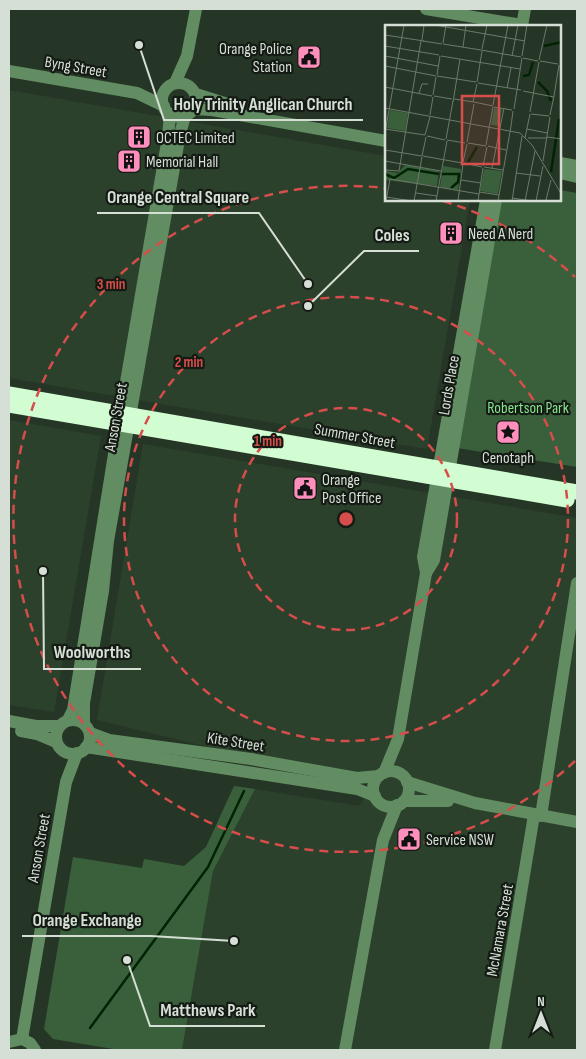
<svg xmlns="http://www.w3.org/2000/svg" width="586" height="1059" font-family="'Sofia Sans Condensed',sans-serif">
  <style>
    .built { fill: #2c412c }
    .green { fill: #39603b }
    .lines { fill: none; stroke-linecap: round; stroke-linejoin: round }
    .stream { stroke: #002304; stroke-width: 2.5 }
    .minor { stroke: #628d62; stroke-width: 12 }
    .highway { stroke: #d2fcd2; stroke-width: 15 }
    .ring { fill: none; stroke: #d64d4b; stroke-width: 2.5; stroke-dasharray: 9 6 }
    .labels { text-anchor: middle; stroke-width: 4.5; stroke-linejoin: round; paint-order: stroke }
    .poi-label { font-size: 16px; fill: #d5dfd5; stroke: #141b14; text-anchor: start }
    .street-label { font-size: 16px; fill: #d5dfd5; stroke: #141b14 }
    .park-label { font-size: 16px; fill: #87e18b; stroke: #141b14 }
    .inset-river { fill: none; stroke: #002304; stroke-width: 2.5 }
    .inset-road { fill: none; stroke: #6c7a6c; stroke-width: 1 }
    .view { fill: #d64d4b; fill-opacity: 0.15; stroke: #d64d4b; stroke-width: 2.5 }
    .inset-edge { fill: none; stroke: #d5dfd5; stroke-width: 2.5 }
    .centre { fill: #d64d4b; stroke: #141b14; stroke-width: 2.5 }
    .ring-label { font-size: 15px; text-anchor: middle; font-weight: bold; fill: #d64d4b; stroke: #141b14; stroke-width: 4.5; stroke-linejoin: round; paint-order: stroke }
    .leader { fill: none; stroke: #d5dfd5; stroke-width: 2 }
    .callout-dot { fill: #d5dfd5; stroke: #141b14; stroke-width: 2 }
    .callout-label { font-size: 18px; text-anchor: middle; font-weight: bold; fill: #d5dfd5; stroke: #141b14; stroke-width: 4.5; stroke-linejoin: round; paint-order: stroke }
  </style>
  <rect width="100%" height="100%" fill="#263626"/>
  <g class="built">
    <polygon points="9,90 386,156 386,200 470,200 427,449 9,378"/>
    <polygon points="9,420 101,436 54,712 9,705"/>
    <polygon points="143,444 577,518 577,1050 182,1050 213,871 255,789 359,806 378,776 283,765 97,720"/>
  </g>
  <g class="green">
    <polygon points="560,190 577,193 577,467 457,448 500,200 560,200"/>
    <polygon points="234,786 255,789 213,871 182,1050 119,1050 53,1039 44,1029 73,857 142,868 144,859 184,866 206,847"/>
  </g>
  <g class="lines">
    <polyline class="stream" points="90,1028 208,867 244,791"/>
    <g class="minor">
      <polyline points="426,9 522,25"/>
      <polyline points="522,26 525,9"/>
      <polyline points="9,71 137,93 164,106"/>
      <circle cx="179" cy="100" r="17"/>
      <polyline points="175,83 187,56 196,9"/>
      <polyline points="196,94 234,106"/>
      <polyline points="194,109 212,110 386,141"/>
      <polyline points="560,163 577,166"/>
      <polyline points="560,173 577,177"/>
      <polyline points="426,573 434,560 496,200"/>
      <circle cx="73" cy="737" r="17"/>
      <polyline points="68,720 73,710 119,423 168,137 170,114"/>
      <polyline points="9,721 36,726 59,726"/>
      <polyline points="84,723 84,703 103,591 108,541 180,134 185,116"/>
      <polyline points="21,731 37,734 56,742"/>
      <polyline points="90,733 109,740 251,759 357,778 379,776"/>
      <polyline points="86,747 357,789 375,796"/>
      <circle cx="391" cy="789" r="18"/>
      <polyline points="384,773 398,739 426,573 423,557 486,200"/>
      <polyline points="407,782 475,803 577,822"/>
      <polyline points="404,801 448,801"/>
      <polyline points="541,816 577,583"/>
      <polyline points="22,1039 66,782 77,753"/>
      <polyline points="9,1042 22,1039 30,1043 35,1050"/>
      <polyline points="345,1050 383,840 397,805"/>
      <polyline points="495,1050 534,815"/>
    </g>
    <g class="highway">
      <polyline points="9,394 577,492"/>
      <polyline points="9,405 567,500"/>
    </g>
  </g>
  <g class="ring">
    <circle cx="346" cy="519" r="111"/>
    <circle cx="346" cy="519" r="222"/>
    <path d="M575 761A333 333 0 1 1 384 188M443 201A333 333 0 0 1 575 277"/>
  </g>
  <defs>
    <g id="civic-square" transform="scale(1.25)"><rect x="-9" y="-9" width="18" height="18" rx="4" fill="#fe8ebc" stroke="#141b14"/><path d="M-.6-6.5H3V-4.5H.6V-3L4-1V1h2V6H-6V1h2V-1L-.6-3ZM-1.2 2.5V6h2.4V2.5Z" fill="#111"/></g>
    <g id="building-square" transform="scale(1.25)"><rect x="-9" y="-9" width="18" height="18" rx="4" fill="#fe8ebc" stroke="#141b14"/><path d="M-4-6H4V6H1V3H-1V6H-4ZM-2.5-4.3h1.7v1.8h-1.7ZM.8-4.3h1.7v1.8H.8ZM-2.5-1h1.7V.8h-1.7ZM.8-1h1.7V.8H.8Z" fill="#111"/></g>
    <g id="sight-square" transform="scale(1.25)"><rect x="-9" y="-9" width="18" height="18" rx="4" fill="#fe8ebc" stroke="#141b14"/><path d="M0-6L1.8-2.2L6-1.7L2.9 1.2L3.7 5.4L0 3.3L-3.7 5.4L-2.9 1.2L-6-1.7L-1.8-2.2Z" fill="#111"/></g>
  </defs>
  <g fill-rule="evenodd">
    <use href="#civic-square" x="309" y="57"/>
    <use href="#building-square" x="139" y="137"/>
    <use href="#building-square" x="129" y="161"/>
    <use href="#building-square" x="451" y="233"/>
    <use href="#sight-square" x="508" y="432"/>
    <use href="#civic-square" x="305" y="488"/>
    <use href="#civic-square" x="409" y="839"/>
  </g>
  <g class="labels">
    <g class="poi-label">
      <text x="292" y="54" text-anchor="end">Orange Police<tspan x="292" dy="18">Station</tspan></text>
      <text x="156" y="143">OCTEC Limited</text>
      <text x="146" y="167">Memorial Hall</text>
      <text x="468" y="239">Need A Nerd</text>
      <text x="508" y="463" text-anchor="middle">Cenotaph</text>
      <text x="322" y="485">Orange<tspan x="322" dy="18">Post Office</tspan></text>
      <text x="426" y="845">Service NSW</text>
    </g>
    <g class="street-label">
      <text transform="translate(76 66) rotate(10)" y="6">Byng Street</text>
      <text transform="translate(448 385) rotate(-80)" y="6">Lords Place</text>
      <text transform="translate(115 417) rotate(-80)" y="6">Anson Street</text>
      <text transform="translate(355 435) rotate(10)" y="6">Summer Street</text>
      <text transform="translate(236 741) rotate(9)" y="6">Kite Street</text>
      <text transform="translate(38 848) rotate(-80)" y="6">Anson Street</text>
      <text transform="translate(499 930) rotate(-80)" y="6">McNamara Street</text>
    </g>
    <g class="park-label">
      <text x="528" y="413">Robertson Park</text>
    </g>
  </g>
  <g transform="translate(385 25)">
    <rect width="176" height="176" fill="#263626"/>
    <path d="M109 83 117 84 114 101 106 100ZM5 85 23 88 20 106 2 103ZM20 140 54 146 52 161 0 155V146L13 148ZM58 141 76 144 73 165 55 162ZM99 144 117 146 113 169 95 166Z" fill="#39603b"/>
    <path class="inset-river" d="M159 21 177 17M138 51 144 50 148 37M153 57 162 66 166 76M83 137 92 122M166 147 174 94M0 149 9 153 23 144 54 149M57 149H75M66 163 73 157 74 150"/>
    <path class="inset-road" d="M50 0 140 16M0 10 39 16M37 15 39 0M38 16 57 19M58 18 61 0M58 19 96 25M0 21 54 30M78 22 81 0M97 24 102 0M96 25 136 32M0 31 53 41M56 31 135 44M127 31 133 0M137 31 142 0M138 33 153 36M154 35 162 0M155 36 173 39M0 41 51 51M52 50 55 31M52 51 91 57M92 57 97 26M93 58 136 65M0 62 47 71M122 63 126 43M138 66 169 72M34 68 37 59H43M48 70 51 52M49 71 67 74M169 71 174 40M69 74 89 77M68 77 75 34M88 77 92 59M89 77 108 81M108 80 123 0M109 82 127 85M0 83 135 108 147 120 177 170M129 84 137 33M145 87 154 37M146 89 164 91M45 90 48 72M165 90 169 71M126 101 128 86M0 104 40 110M142 104 162 108M0 108 19 0M40 110 45 92M42 111 60 115M162 112 177 114M140 113 145 89M143 113H162M61 114 68 76M62 115 80 118M82 117 89 79M83 118 101 121M101 120 108 82M103 121 121 125M111 123 119 83M0 125 37 131M37 131 41 112M38 131 77 138M0 136 56 146M158 136 165 92M78 137 82 119M79 138 97 142M98 141 102 122M99 142 118 145M107 143 111 123M0 145 14 146 36 16M131 148 155 151M76 155 96 158M94 167 114 170M31 168 52 171M1 172 27 176M127 173 147 176M161 175 166 155M1 176 5 154 94 169M29 176 37 132M51 176 62 116M73 176 78 139M93 176 98 143M113 176 126 101M127 176 137 111M140 176 150 126M151 176 158 141"/>
    <path class="view" d="M77 71H114V139H77Z"/>
    <rect width="176" height="176" class="inset-edge"/>
  </g>
  <circle cx="346" cy="519" r="8" class="centre"/>
  <g class="ring-label">
    <text x="111" y="289">3 min</text>
    <text x="189" y="367">2 min</text>
    <text x="268" y="446">1 min</text>
  </g>
  <path class="leader" d="M139 45L164 120H363M308 284L259 213H97M308 306L364 251H419M43 571L44 669H141M234 941L151 936H22M127 960L150 1026H265"/>
  <g class="callout-dot">
    <circle cx="139" cy="45" r="5"/>
    <circle cx="308" cy="284" r="5"/>
    <circle cx="308" cy="306" r="5"/>
    <circle cx="43" cy="571" r="5"/>
    <circle cx="234" cy="941" r="5"/>
    <circle cx="127" cy="960" r="5"/>
  </g>
  <g class="callout-label">
    <text x="263" y="110">Holy Trinity Anglican Church</text>
    <text x="178" y="203">Orange Central Square</text>
    <text x="392" y="241">Coles</text>
    <text x="92" y="658">Woolworths</text>
    <text x="87" y="926">Orange Exchange</text>
    <text x="208" y="1016">Matthews Park</text>
  </g>
  <rect width="586" height="1059" fill="none" stroke="#d5dfd5" stroke-width="20"/>
  <g transform="translate(541 1014)" stroke="#141b14" stroke-width="4" paint-order="stroke">
  <path d="M0-4L9 19L0 12L-9 19Z" fill="#d5dfd5"/>
  <text y="-8" font-size="14" font-weight="bold" text-anchor="middle" fill="#d5dfd5">N</text>
  </g>
</svg>
